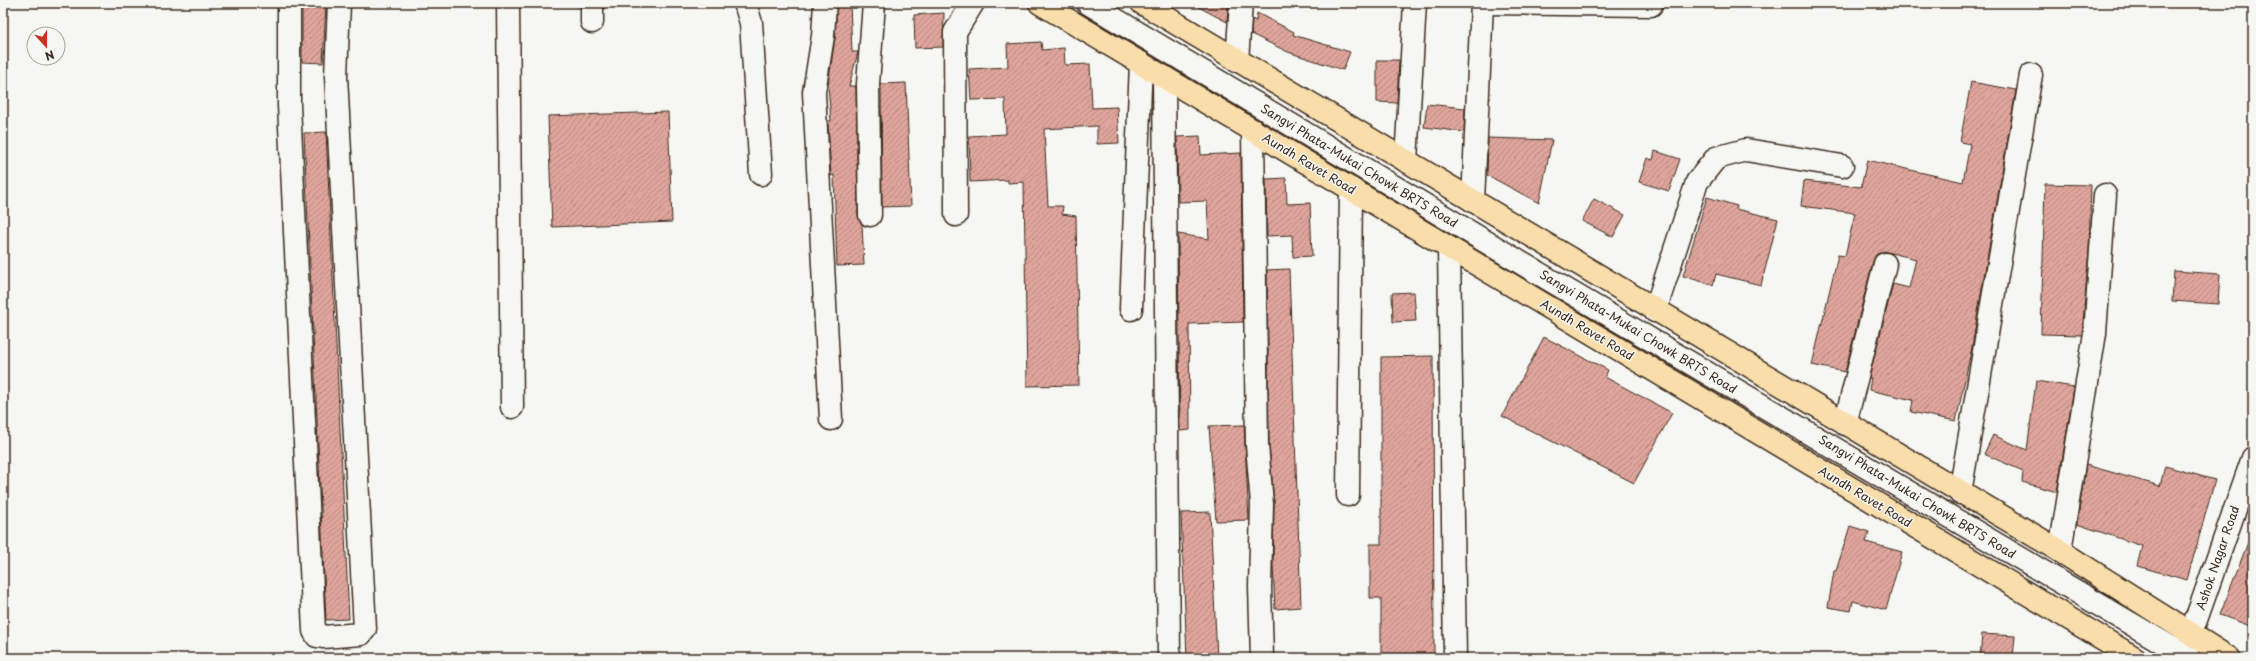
<svg xmlns="http://www.w3.org/2000/svg" width="2256" height="661" font-family="'Playpen Sans',sans-serif">
  <style>
    .building { fill: url(#building-hatch); stroke: #3b2a1e }
    .lines { fill: none; stroke-linecap: round; stroke-linejoin: round }
    .minor-casing { stroke: #3b2a1e; stroke-width: 25 }
    .major-casing { stroke: #3b2a1e; stroke-width: 25 }
    .minor { stroke: #f6f6f2; stroke-width: 22 }
    .major { stroke: #f9ddab; stroke-width: 22 }
    .labels { text-anchor: middle; stroke-width: 3; stroke-linejoin: round; paint-order: stroke }
    .street-label { font-size: 12px; fill: #3b2a1e; stroke: #f6f6f2 }
  </style>
  <defs>
    <pattern id="building-hatch" width="6" height="6" patternUnits="userSpaceOnUse"><rect width="6" height="6" fill="#dfa59c"/><path d="M-1 1l2-2M0 6l6-6M5 7l2-2" fill="none" stroke="#b6877f"/></pattern>
  </defs>
  <rect width="100%" height="100%" fill="#f6f6f2"/>
  <filter id="ink" filterUnits="userSpaceOnUse"><feTurbulence type="fractalNoise" baseFrequency=".025" numOctaves="2"/><feDisplacementMap in="SourceGraphic" scale="8" xChannelSelector="R" yChannelSelector="G"/><feConvolveMatrix kernelMatrix="1 2 1 2 8 2 1 2 1" color-interpolation-filters="sRGB"/></filter>
  <g filter="url(#ink)">
    <g class="building">
      <polygon points="302,3 326,3 323,63 302,62"/>
      <polygon points="837,3 850,3 852,52 858,52 849,86 856,86 858,215 862,224 864,265 837,266 834,175 831,176 828,121 831,121 828,85 835,38"/>
      <polygon points="1191,3 1222,3 1228,6 1227,22"/>
      <polygon points="944,13 943,47 915,48 914,15"/>
      <polygon points="1257,13 1294,32 1293,35 1350,52 1343,70 1288,52 1251,34 1252,19 1256,21"/>
      <polygon points="1041,42 1042,50 1064,48 1065,65 1090,64 1092,108 1117,107 1119,143 1097,144 1097,126 1044,129 1048,206 1063,206 1062,214 1076,216 1079,385 1027,386 1024,182 1008,183 1008,180 970,182 969,136 1006,134 1005,99 971,100 969,69 1008,67 1007,44"/>
      <polygon points="1377,60 1399,60 1397,103 1377,102"/>
      <polygon points="1971,82 2016,90 1972,347 1956,421 1911,412 1913,400 1869,390 1871,378 1869,378 1893,284 1909,288 1916,259 1883,251 1876,255 1873,261 1845,372 1812,365 1838,255 1845,256 1855,213 1801,206 1804,181 1861,187 1867,160 1963,182 1970,144 1960,142"/>
      <polygon points="906,83 911,206 882,207 881,84"/>
      <polygon points="1427,104 1465,108 1464,132 1424,127"/>
      <polygon points="668,112 672,222 552,227 548,116"/>
      <polygon points="326,132 349,619 326,620 304,133"/>
      <polygon points="1200,136 1201,155 1241,153 1243,322 1189,324 1190,430 1180,431 1178,234 1209,239 1207,201 1178,202 1177,137"/>
      <polygon points="1488,138 1552,140 1539,203 1487,175"/>
      <polygon points="1655,151 1680,159 1669,191 1639,182 1647,158 1653,160"/>
      <polygon points="1286,178 1287,204 1310,203 1312,256 1293,257 1292,235 1267,236 1266,179"/>
      <polygon points="2045,184 2091,185 2089,249 2082,335 2041,334"/>
      <polygon points="1707,197 1737,206 1736,209 1778,219 1761,285 1716,274 1713,285 1683,276"/>
      <polygon points="1594,199 1625,215 1613,237 1582,221"/>
      <polygon points="1289,269 1301,607 1275,609 1273,565 1274,504 1269,444 1267,270"/>
      <polygon points="2174,271 2220,274 2218,304 2172,301"/>
      <polygon points="1414,292 1416,321 1393,322 1392,293"/>
      <polygon points="1544,337 1608,370 1605,377 1672,413 1634,483 1502,416"/>
      <polygon points="1433,356 1434,658 1381,658 1381,598 1370,598 1370,544 1381,544 1381,357"/>
      <polygon points="2036,381 2074,387 2057,492 2022,482 2023,471 1984,454 1993,435 2027,450"/>
      <polygon points="1244,425 1249,520 1216,521 1209,426"/>
      <polygon points="2086,465 2160,486 2165,466 2215,480 2187,580 2137,566 2142,546 2077,524"/>
      <polygon points="1210,512 1217,658 1187,658 1181,513"/>
      <polygon points="1850,526 1869,532 1866,542 1902,552 1886,610 1853,601 1851,611 1828,607 1834,571 1836,571"/>
      <polygon points="2252,532 2253,533 2253,627 2220,615"/>
      <polygon points="1982,634 2015,636 2013,658 1980,658"/>
    </g>
    <g class="lines">
      <g class="minor-casing">
        <g id="minor">
          <polyline points="289,3 289,105 314,631 317,636 323,637 361,634 365,629 336,76 339,3"/>
          <polyline points="508,3 512,407"/>
          <polyline points="745,3 751,23 761,174"/>
          <polyline points="825,3 823,36 814,92 831,419"/>
          <polyline points="1088,3 1533,270 2189,658"/>
          <polyline points="1482,3 1651,5"/>
          <polyline points="592,22 592,3"/>
          <polyline points="1237,61 1241,3"/>
          <polyline points="1164,77 1169,658"/>
          <polyline points="1253,131 1257,445 1262,504 1260,587 1262,658"/>
          <polyline points="1406,161 1415,3"/>
          <polyline points="1473,201 1482,3"/>
          <polyline points="870,215 868,84 874,3"/>
          <polyline points="956,215 955,32 973,3"/>
          <polyline points="1449,248 1455,658"/>
          <polyline points="1131,309 1141,63"/>
          <polyline points="1655,311 1697,182 1716,158 1746,150 1842,166"/>
          <polyline points="1845,424 1885,264"/>
          <polyline points="1960,493 2031,75"/>
          <polyline points="1348,495 1351,189"/>
          <polyline points="2060,551 2095,333 2105,195"/>
          <polyline points="2185,651 2253,458"/>
        </g>
      </g>
      <g class="major-casing">
        <g id="major">
          <polyline points="1040,3 2135,658"/>
          <polyline points="1142,3 2060,551 2229,658"/>
        </g>
      </g>
      <use href="#minor" class="minor"/>
      <use href="#major" class="major"/>
    </g>
  </g>
  <g class="labels">
    <g class="street-label">
      <text transform="translate(1309 164) rotate(31)" y="4">Aundh Ravet Road</text>
      <text transform="translate(1359 166) rotate(31)" y="4">Sangvi Phata-Mukai Chowk BRTS Road</text>
      <text transform="translate(1587 330) rotate(31)" y="4">Aundh Ravet Road</text>
      <text transform="translate(1638 332) rotate(31)" y="4">Sangvi Phata-Mukai Chowk BRTS Road</text>
      <text transform="translate(1865 497) rotate(31)" y="4">Aundh Ravet Road</text>
      <text transform="translate(1917 497) rotate(31)" y="4">Sangvi Phata-Mukai Chowk BRTS Road</text>
      <text transform="translate(2218 558) rotate(-71)" y="4">Ashok Nagar Road</text>
    </g>
  </g>
  <rect width="2256" height="661" fill="none" stroke="#f6f6f2" stroke-width="16"/>
  <rect x="8" y="8" width="2240" height="645" fill="none" stroke="#3b2a1e" stroke-width="1.5" filter="url(#ink)"/>
  <g transform="translate(46 46) rotate(159)"><circle r="19" fill="#f6f6f2" stroke="#aba49d"/>
  <path d="M0-3L7 15L0 10L-7 15Z" fill="#c8321e"/>
  <text y="-6" font-size="11" font-weight="bold" text-anchor="middle" fill="#3b2a1e">N</text>
  </g>
</svg>
